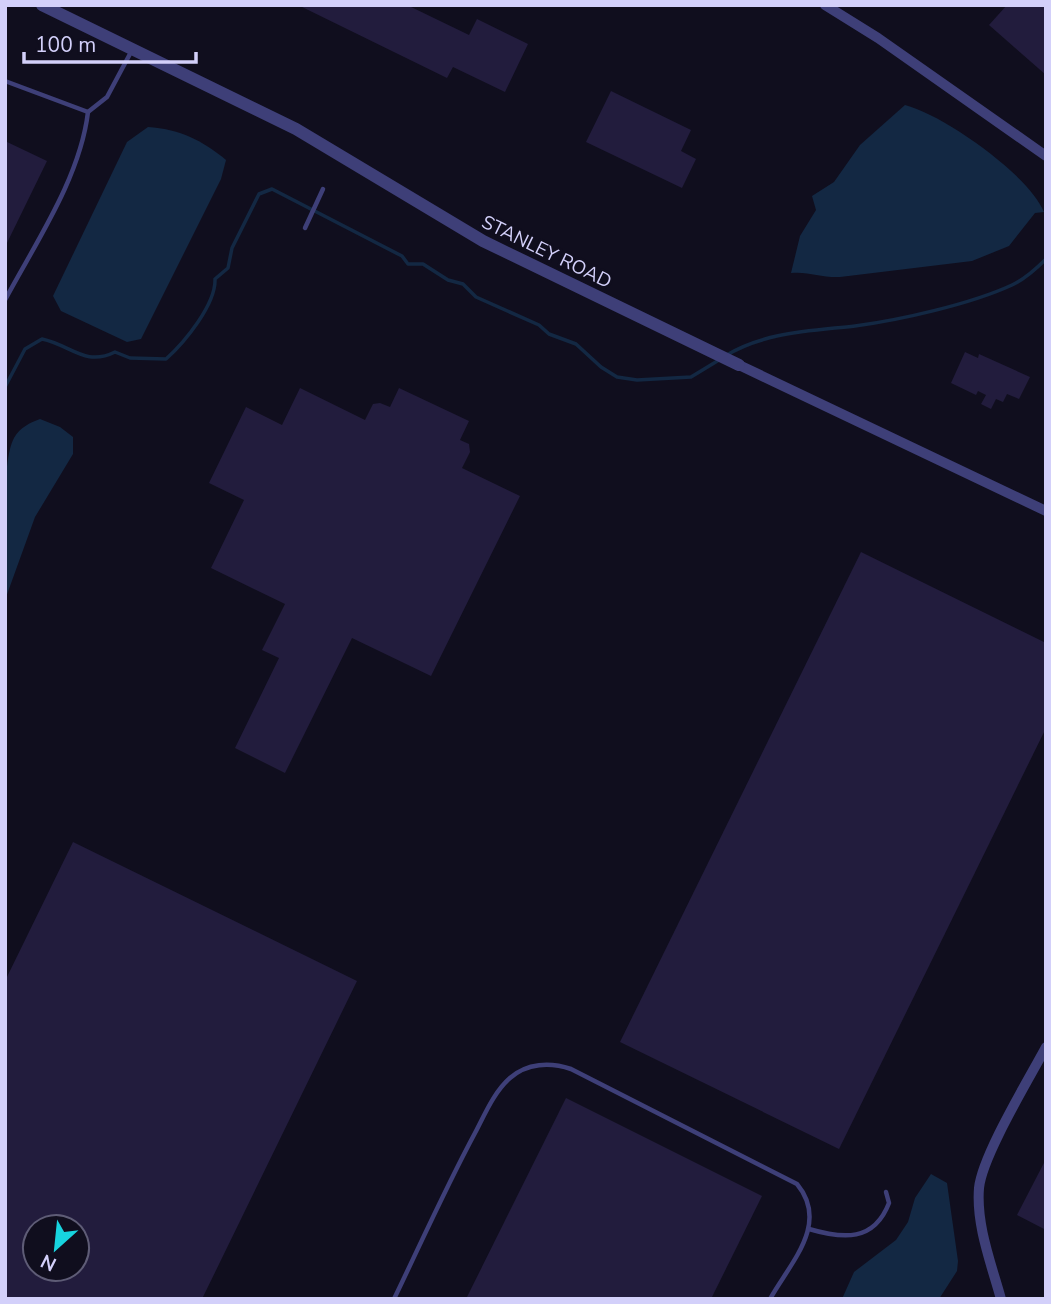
<svg xmlns="http://www.w3.org/2000/svg" width="1051" height="1304" font-family="'Nunito Sans',sans-serif">
  <style>
    .water { fill: #132843 }
    .lines { fill: none; stroke-linecap: round; stroke-linejoin: round }
    .stream { stroke: #132843; stroke-width: 3.5 }
    .building { fill: #221c3d; fill-rule: evenodd }
    .service { stroke: #3e3f78; stroke-width: 4.5 }
    .minor { stroke: #3e3f78; stroke-width: 10 }
    .tertiary { stroke: #3e3f78; stroke-width: 12 }
    .labels { text-anchor: middle; stroke-width: 5; stroke-linejoin: round; paint-order: stroke }
    .street-label { font-size: 19px; fill: #d3d0fa; stroke: #100e1e }
  </style>
  <rect width="100%" height="100%" fill="#100e1e"/>
  <g class="water">
    <path d="M905 105C944 115 1029 175 1044 212L1035 213 1009 246 972 261 840 277C822 278 808 271 791 273L800 236 816 210 812 196 834 182 860 145Z"/>
    <path d="M148 127C179 129 202 140 226 160L221 179 141 339 127 342 61 311 53 296 127 142Z"/>
    <path d="M40 419 60 427 73 437V454L35 517 5 600C5 567 0 463 14 438 20 427 30 423 40 419Z"/>
    <polygon points="931,1174 947,1183 958,1261 957,1271 939,1299 842,1299 854,1272 896,1240 908,1222 915,1198"/>
  </g>
  <g class="lines">
    <g class="stream">
      <path d="M725 356C764 332 811 331 855 326 900 320 971 304 1012 285 1025 279 1036 269 1046 259"/>
      <path d="M5 387 25 349 42 339C71 345 85 367 115 352L130 358 166 359C185 342 216 304 215 279L228 268 232 248 259 194 272 189 402 256 408 264H423L448 280 463 284 476 297 539 325 549 334 576 344 601 367 617 377 637 380 691 377 719 360"/>
    </g>
  </g>
  <g class="building">
    <polygon points="298,5 407,5 469,35 477,19 528,44 505,92 453,67 447,78"/>
    <polygon points="1007,5 1046,5 1046,75 989,25"/>
    <polygon points="611,91 691,130 681,151 696,159 682,188 586,142"/>
    <polygon points="5,141 47,161 5,247"/>
    <polygon points="965,352 978,358 979,354 1030,377 1019,399 1007,394 1003,402 996,399 991,409 981,404 986,395 978,391 976,395 951,383"/>
    <polygon points="300,388 365,420 373,404 380,403 390,407 399,388 469,421 460,440 469,444 470,452 462,468 520,496 431,676 352,638 285,773 235,748 279,658 262,650 285,604 211,568 244,500 209,483 246,407 282,425"/>
    <polygon points="861,552 1046,643 1046,728 839,1149 620,1042"/>
    <path d="M73 842 357 981 202 1299H5V981ZM35 1227H77V1269H35Z"/>
    <polygon points="566,1098 762,1196 711,1299 466,1299"/>
    <polygon points="1046,1159 1046,1230 1017,1215"/>
  </g>
  <g class="lines">
    <g class="service">
      <polyline points="5,81 88,112"/>
      <polyline points="305,228 323,189"/>
      <path d="M5 300C36 242 80 178 88 112L107 97 131 52"/>
      <path d="M809 1229C843 1239 874 1242 889 1203L886 1192"/>
      <path d="M394 1299C421 1243 446 1187 475 1133 485 1114 494 1092 510 1078 527 1063 550 1062 571 1069L797 1184C830 1224 790 1263 770 1299"/>
    </g>
    <g class="minor">
      <polyline points="825,5 878,38 1046,156"/>
      <polyline points="739,365 1046,511"/>
      <path d="M1001 1299C991 1263 976 1225 979 1188 982 1156 1029 1079 1046 1047"/>
    </g>
    <polyline class="tertiary" points="42,5 296,129 483,241 739,365"/>
  </g>
  <g class="labels">
    <g class="street-label">
      <text transform="translate(547 251) rotate(26)" y="7">STANLEY ROAD</text>
    </g>
  </g>
  <rect width="1051" height="1304" fill="none" stroke="#d3d0fa" stroke-width="14"/>
  <g transform="translate(56 1248) rotate(207)"><circle r="33" fill="#100e1e" stroke="#5e5c76" stroke-width="2"/>
  <path d="M0-5L12 26L0 18L-12 26Z" fill="#17d4df"/>
  <text y="-10" font-size="19" font-weight="bold" text-anchor="middle" fill="#d3d0fa">N</text>
  </g>
  <path d="M24 52v10h172v-10" fill="none" stroke="#d3d0fa" stroke-width="3.5"/>
  <text x="35" y="52" font-size="21" fill="#d3d0fa" stroke="#100e1e" stroke-width="5" paint-order="stroke">100 m</text>
</svg>
